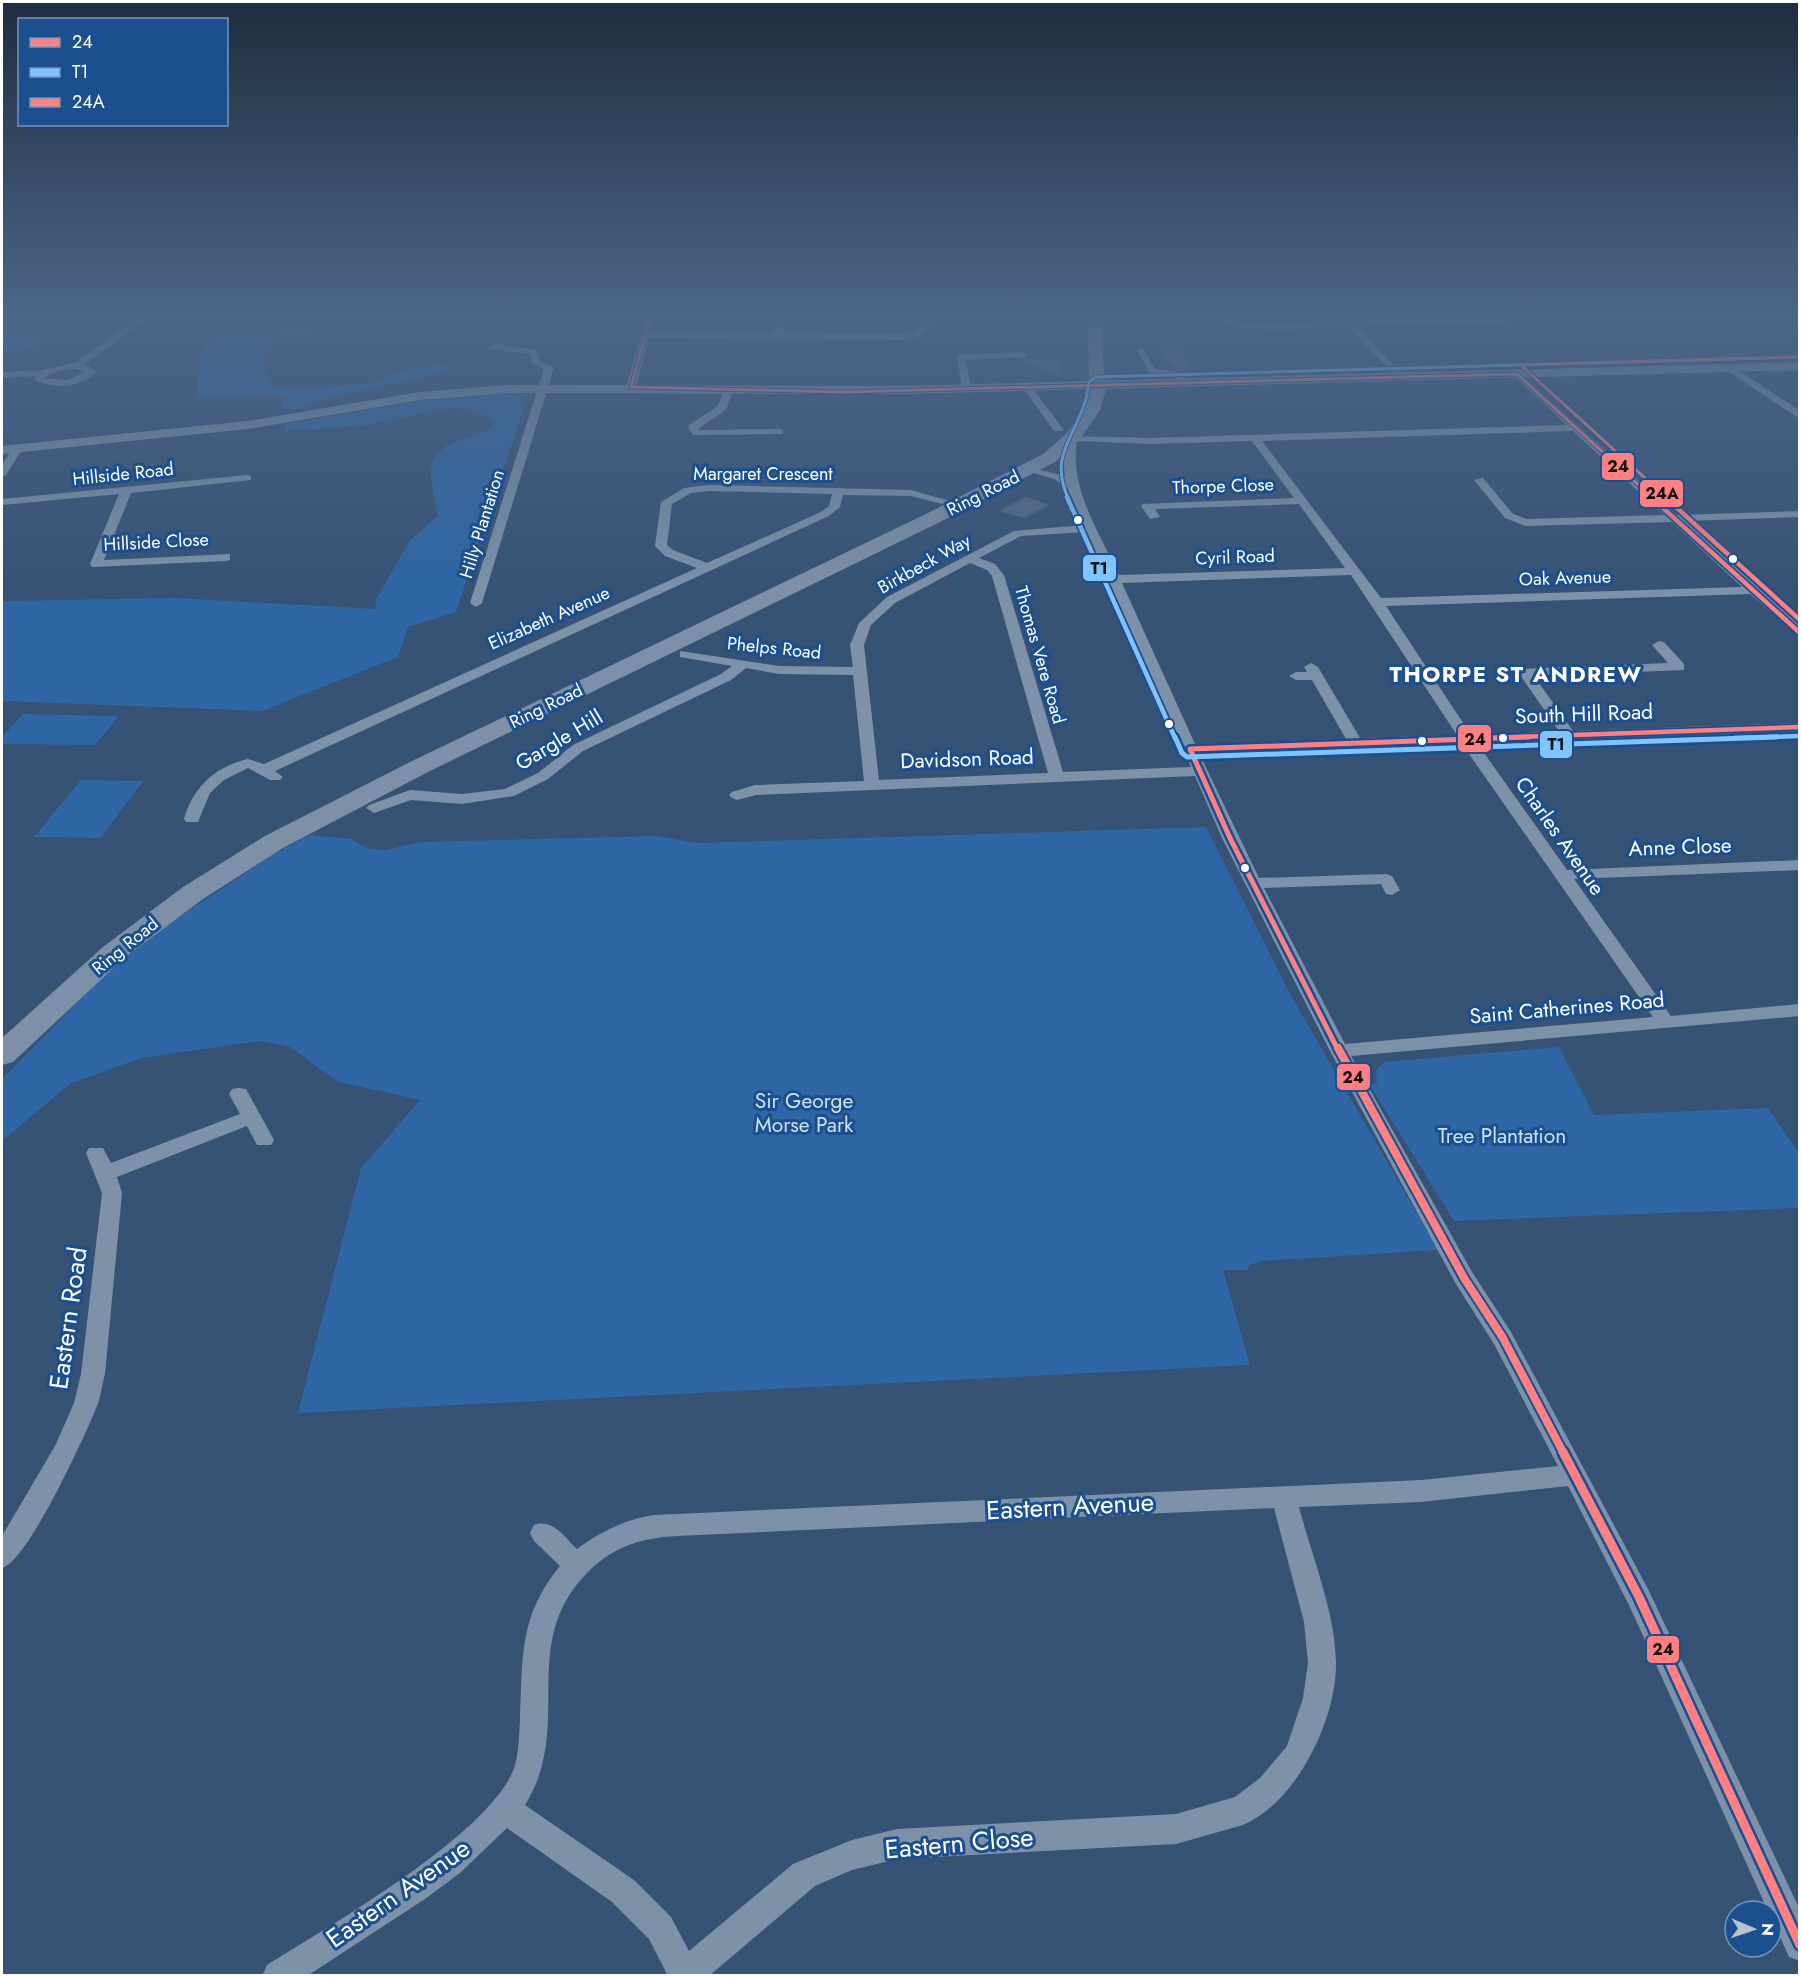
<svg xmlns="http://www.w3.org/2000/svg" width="1801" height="1977" font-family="Jost,sans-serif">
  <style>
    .green { fill: #2f66a5 }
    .building { fill: #526984 }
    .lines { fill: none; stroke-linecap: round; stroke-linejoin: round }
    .minor { fill: #7d92a8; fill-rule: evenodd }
    .tertiary { fill: #7d92a8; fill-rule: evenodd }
    .trunk { fill: #7e90a7; fill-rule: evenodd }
    .bus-1-far4-casing { stroke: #1b4f8f; stroke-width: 5 }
    .bus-1-far3-casing { stroke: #1b4f8f; stroke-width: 8 }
    .bus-1-far2-casing { stroke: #1b4f8f; stroke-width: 10 }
    .bus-1-far1-casing { stroke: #1b4f8f; stroke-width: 12 }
    .bus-1-casing { stroke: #1b4f8f; stroke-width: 14 }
    .bus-2-far2-casing { stroke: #1b4f8f; stroke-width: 5 }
    .bus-2-far1-casing { stroke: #1b4f8f; stroke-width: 8 }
    .bus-2-casing { stroke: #1b4f8f; stroke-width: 10 }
    .bus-3-far1-casing { stroke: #1b4f8f; stroke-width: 5 }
    .bus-3-casing { stroke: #1b4f8f; stroke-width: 8 }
    .bus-1-far4 { stroke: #ff8083; stroke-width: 3 }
    .bus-1-far3 { stroke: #ff8083; stroke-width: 4.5 }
    .bus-1-far2 { stroke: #ff8083; stroke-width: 5 }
    .bus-1-far1 { stroke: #ff8083; stroke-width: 8 }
    .bus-1 { stroke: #ff8083; stroke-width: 9 }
    .bus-2-far2 { stroke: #80c4ff; stroke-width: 3 }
    .bus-2-far1 { stroke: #80c4ff; stroke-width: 4.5 }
    .bus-2 { stroke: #80c4ff; stroke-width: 5 }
    .bus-3-far1 { stroke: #ff8083; stroke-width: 3 }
    .bus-3 { stroke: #ff8083; stroke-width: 4.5 }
    .bus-dot { fill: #fff; stroke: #1b4f8f; stroke-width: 2 }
    .labels { text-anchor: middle; stroke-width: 6; stroke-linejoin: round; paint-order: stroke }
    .far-street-label { font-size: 18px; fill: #fff; stroke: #1b4f8f }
    .street-label { font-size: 21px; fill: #fff; stroke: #1b4f8f }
    .park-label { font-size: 21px; fill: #cfe3fa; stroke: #1b4f8f }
    .far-district-label { font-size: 22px; font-weight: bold; letter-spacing: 1.5px; fill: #fff; stroke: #1b4f8f }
    .near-street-label { font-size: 26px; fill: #fff; stroke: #1b4f8f }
    .line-badge { stroke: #1b4f8f; stroke-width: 2 }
    .pale-badge-label { font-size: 16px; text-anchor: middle; font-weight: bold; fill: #111 }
  </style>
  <rect width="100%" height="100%" fill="#365274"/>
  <g class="green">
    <path d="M403 312H498C452 327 449 328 403 312Z"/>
    <polygon points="280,329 319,329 321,336 275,340 261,350 271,387 300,389 375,383 395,373 437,364 452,367 442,373 325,399 299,409 280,408 284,398 267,394 196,399 204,338"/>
    <polygon points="2,332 54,334 56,338 29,349 2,354"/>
    <path d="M508 392 528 395 456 612 408 627 398 657 262 711 2 701V601L176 598 377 609 375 601 410 540 438 516C430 476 419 452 466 438 478 434 486 433 495 424L487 416 456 407 363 426 286 431 284 425C359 411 432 396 508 392Z"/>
    <polygon points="23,714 119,716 95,745 2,744 2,737"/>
    <polygon points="81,780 143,781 100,838 34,837"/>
    <polygon points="1206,827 1289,992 1438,1250 1261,1261 1250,1265 1247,1270 1223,1270 1250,1365 298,1413 361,1168 420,1100 339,1082 288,1046 260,1041 141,1058 70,1084 2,1141 2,1079 91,988 129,955 176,919 274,854 309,835 351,839 366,848 385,850 421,842 657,836 697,843"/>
    <path d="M1559 1047 1594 1115 1768 1108 1799 1153V1208L1454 1221 1369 1084H1377C1375 1073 1376 1069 1384 1062Z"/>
  </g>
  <g class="building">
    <polygon points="1181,350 1192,367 1172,367 1162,351"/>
    <polygon points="1026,359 1061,360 1060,377 1020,360"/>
    <polygon points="1025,497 1050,505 1024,518 999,511"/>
  </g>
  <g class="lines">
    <g class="minor">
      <path d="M146 312H156L84 365 97 371C82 388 56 389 36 381L35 376 2 378V372L42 370 74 363ZM76 369 86 372 67 380 44 378 59 371Z"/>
      <polygon points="184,312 247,312 252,315 248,318"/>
      <polygon points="648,312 656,312 651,332 773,333 777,312 785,312 782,333 906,334 916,331 930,312 939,312 922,335 907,340 649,338 636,387 631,390 626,387"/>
      <path d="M1217 312H1225L1226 320 1249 323 1681 312 1800 314 1357 326 1403 375V379L1400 380 1347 326C1321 327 1231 337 1215 318Z"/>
      <polygon points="494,344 536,350 539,360 554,368 482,603 476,607 470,603 544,369 532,363 529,354 491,349 489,347"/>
      <polygon points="1137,349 1143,349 1155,369 1179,372 1188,383 1186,385 1180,385 1173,376 1149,373"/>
      <polygon points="1022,352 1027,355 1025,357 965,360 972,389 967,392 962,389 957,355"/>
      <polygon points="1726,366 1732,366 1800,411 1800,419 1726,370"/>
      <path d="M1517 371 1677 515 1800 511V517L1685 521 1800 626V637L1750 594 1386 606 1471 735 1559 731 1518 672 1520 669 1668 663 1652 645 1659 641 1664 642 1684 664V670L1534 676 1573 731 1800 723V731L1477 743 1567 870 1800 860V870L1574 879 1671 1016 1800 1004V1016L1351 1056 1472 1272 1511 1332 1648 1589 1800 1910V1961L1789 1957 1771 1917V1911H1768L1629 1605 1568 1486 1421 1502 1299 1507C1312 1557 1335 1611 1336 1662 1337 1719 1297 1802 1243 1825L1176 1844 897 1859 852 1870 815 1886 709 1976H668L649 1939 612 1902 507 1828 460 1873 425 1899 307 1976H262L267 1965C326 1928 496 1831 515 1765 519 1751 519 1735 520 1720 523 1659 518 1617 560 1566L534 1541 530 1533 534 1525C553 1518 564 1537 577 1549 600 1532 626 1519 654 1515L1421 1480 1558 1466 1494 1344 1456 1284 1330 1051 1222 838 1195 776 756 795 737 800 732 798 729 795 732 792 755 785 864 781 853 675 779 674 746 668 731 680 583 751 548 779 514 796 462 804 411 800 374 813 366 808 369 805 410 790 462 794 505 789 538 773 573 745 721 674 732 666 680 657V651L779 666 853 667 850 645 859 623 887 597 1014 531 1084 525 1067 487 1054 479 1023 470 1028 467 1065 476 1063 460 1068 436 1151 438 1567 425 1514 376V372ZM1573 431 1664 515 1527 519 1513 514 1483 478 1474 480 1505 518 1525 526 1672 522 1742 587 1381 598 1262 441ZM1077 441 1151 444 1252 441 1294 498 1143 504 1141 506 1150 519 1160 517 1155 509 1299 504 1345 568 1119 575C1100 534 1069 488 1077 441ZM1087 532 1183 749 1191 767 1063 772 1004 575 995 564 979 558 1021 536ZM970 563 987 570 992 576 1048 773 879 780 864 645 871 625 895 603ZM1351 575 1457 735 1360 738 1318 667 1311 663 1304 667 1307 672H1296L1289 676 1296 680H1312L1346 739 1195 744 1122 583ZM1462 744 1653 1017 1345 1044 1264 888 1381 884 1386 894 1392 895 1400 890 1392 876 1386 874 1259 878 1199 753ZM1274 1508 1304 1622 1308 1663 1303 1698 1287 1746 1260 1778 1235 1797 1176 1814 897 1829 852 1840 793 1864 689 1951 671 1917 634 1880 525 1805C576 1724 515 1643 590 1570 616 1545 643 1538 677 1536Z"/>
      <polygon points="1025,386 1031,386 1063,429 1062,431 1054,431 1023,388"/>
      <polygon points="728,388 733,391 726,410 699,428 700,430 779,429 783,430 783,434 693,435 688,427 689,425 718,406 723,391"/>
      <polygon points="14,446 23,448 6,475 2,476 2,465"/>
      <polygon points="247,475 251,476 251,480 131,493 104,560 230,554 230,560 226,561 92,567 90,564 119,494 2,505 2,499"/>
      <path d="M709 485 911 490 964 505 958 508 911 496 843 495 840 507 829 516 275 771 283 777 280 780H270L248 768 224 780 210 793 198 822H186L184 819C193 787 216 766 248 759L264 764 697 568 665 556 655 546 661 502 684 488ZM709 491 832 494 829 506 821 512 707 563 673 550 667 545 672 504 691 493Z"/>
      <path d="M239 1088 246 1089 274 1140 271 1145H257L247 1126 117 1177 122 1193 105 1374C102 1384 101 1396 97 1406 85 1436 28 1561 2 1568V1536L55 1446 74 1403 81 1374 102 1193 86 1153 89 1148H103L111 1163 240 1114 229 1094 232 1089Z"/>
    </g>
    <polygon class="tertiary" points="1800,362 1800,370 908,394 506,393 420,400 248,429 2,454 2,446 248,421 420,392 506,385 908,386"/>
    <polygon class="trunk" points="1092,312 1106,312 1102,331 1105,393 1100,410 1078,442 1055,462 942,521 428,772 283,848 203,899 123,959 13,1062 2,1065 2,1038 103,947 183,887 265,836 410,762 928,513 1043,454 1066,434 1084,410 1089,393 1088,331"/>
    <g class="bus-1-far4-casing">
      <polyline id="bus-1-far4" points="652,312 631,387 843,392 1517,374 1653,498"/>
    </g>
    <g class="bus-1-far3-casing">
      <g id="bus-1-far3">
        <polyline points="1651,497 1800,633"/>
        <polyline points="1487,738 1800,727"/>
      </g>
    </g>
    <g class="bus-1-far2-casing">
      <polyline id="bus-1-far2" points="1338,1050 1230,838 1190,749 1529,737"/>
    </g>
    <g class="bus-1-far1-casing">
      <polyline id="bus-1-far1" points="1338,1048 1464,1278 1503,1338 1564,1454"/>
    </g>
    <g class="bus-1-casing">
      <polyline id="bus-1" points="1563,1452 1639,1597 1800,1945"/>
    </g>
    <g class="bus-2-far2-casing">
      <path id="bus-2-far2" d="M1068 498C1050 457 1072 441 1084 405 1087 398 1088 390 1089 382L1096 377 1800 357"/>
    </g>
    <g class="bus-2-far1-casing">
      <g id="bus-2-far1">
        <polyline points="1067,497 1175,738"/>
        <polyline points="1734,738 1800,736"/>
      </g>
    </g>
    <g class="bus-2-casing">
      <polyline id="bus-2" points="1175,737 1182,753 1187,757 1777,737"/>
    </g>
    <g class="bus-3-far1-casing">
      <g id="bus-3-far1">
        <polyline points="1517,365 1800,357"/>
        <polyline points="1523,367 1667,498"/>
      </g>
    </g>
    <g class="bus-3-casing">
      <polyline id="bus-3" points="1665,497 1800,620"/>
    </g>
    <use href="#bus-1-far4" class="bus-1-far4"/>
    <use href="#bus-1-far3" class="bus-1-far3"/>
    <use href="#bus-1-far2" class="bus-1-far2"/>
    <use href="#bus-1-far1" class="bus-1-far1"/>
    <use href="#bus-1" class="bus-1"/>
    <use href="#bus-2-far2" class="bus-2-far2"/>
    <use href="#bus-2-far1" class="bus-2-far1"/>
    <use href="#bus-2" class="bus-2"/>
    <use href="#bus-3-far1" class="bus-3-far1"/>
    <use href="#bus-3" class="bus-3"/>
  </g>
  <linearGradient id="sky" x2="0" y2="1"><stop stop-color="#1e2d40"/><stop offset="0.53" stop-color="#4c6688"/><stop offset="1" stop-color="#4c6688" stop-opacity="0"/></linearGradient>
  <rect width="1801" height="589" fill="url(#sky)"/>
  <g class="bus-dot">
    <circle cx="1078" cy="520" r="5"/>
    <circle cx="1733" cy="559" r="5"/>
    <circle cx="1169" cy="724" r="5"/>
    <circle cx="1503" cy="738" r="5"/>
    <circle cx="1422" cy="741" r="5"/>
    <circle cx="1245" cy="868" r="5"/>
  </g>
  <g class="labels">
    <g class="far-street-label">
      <text transform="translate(123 474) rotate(-6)" y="6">Hillside Road</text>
      <text x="763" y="480">Margaret Crescent</text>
      <text transform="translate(1223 486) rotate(-2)" y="6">Thorpe Close</text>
      <text transform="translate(983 493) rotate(-27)" y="6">Ring Road</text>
      <text transform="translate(482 524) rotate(-73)" y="6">Hilly Plantation</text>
      <text transform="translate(156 542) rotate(-3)" y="6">Hillside Close</text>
      <text transform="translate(1235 557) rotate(-2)" y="6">Cyril Road</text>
      <text transform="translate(924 564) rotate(-29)" y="6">Birkbeck Way</text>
      <text transform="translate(1565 578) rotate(-2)" y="6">Oak Avenue</text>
      <text transform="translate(549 618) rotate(-24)" y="6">Elizabeth Avenue</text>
      <text transform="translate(774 648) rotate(6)" y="6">Phelps Road</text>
      <text transform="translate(1040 655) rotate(74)" y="6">Thomas Vere Road</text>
      <text transform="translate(546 706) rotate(-26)" y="6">Ring Road</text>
      <text transform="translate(125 946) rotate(-39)" y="6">Ring Road</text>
    </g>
    <g class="street-label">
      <text transform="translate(1584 714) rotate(-2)" y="7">South Hill Road</text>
      <text transform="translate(559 740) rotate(-31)" y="7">Gargle Hill</text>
      <text transform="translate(967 759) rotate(-2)" y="7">Davidson Road</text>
      <text transform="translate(1560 836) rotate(55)" y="7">Charles Avenue</text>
      <text transform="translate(1680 847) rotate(-2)" y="7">Anne Close</text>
      <text transform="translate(1567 1008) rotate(-5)" y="7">Saint Catherines Road</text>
    </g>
    <g class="park-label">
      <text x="804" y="1108">Sir George<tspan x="804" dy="24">Morse Park</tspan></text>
      <text x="1502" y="1143">Tree Plantation</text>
    </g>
    <g class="far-district-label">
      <text x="1516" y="682">THORPE ST ANDREW</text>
    </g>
    <g class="near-street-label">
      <text transform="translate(68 1318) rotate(-82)" y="9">Eastern Road</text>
      <text transform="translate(1070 1506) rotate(-3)" y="9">Eastern Avenue</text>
      <text transform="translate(959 1843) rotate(-5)" y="9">Eastern Close</text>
      <text transform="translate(398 1893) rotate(-35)" y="9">Eastern Avenue</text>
    </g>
  </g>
  <g class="line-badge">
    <rect x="1601" y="452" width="34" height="29" rx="6" fill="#ff8083"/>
    <rect x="1639" y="479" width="45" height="29" rx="6" fill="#ff8083"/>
    <rect x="1082" y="554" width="35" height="28" rx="6" fill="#80c4ff"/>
    <rect x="1457" y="724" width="35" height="29" rx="6" fill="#ff8083"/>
    <rect x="1539" y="730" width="34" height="29" rx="6" fill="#80c4ff"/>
    <rect x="1336" y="1063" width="35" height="28" rx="6" fill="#ff8083"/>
    <rect x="1646" y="1635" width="34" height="29" rx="6" fill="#ff8083"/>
  </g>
  <g class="pale-badge-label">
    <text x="1618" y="472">24</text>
    <text x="1662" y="499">24A</text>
    <text x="1099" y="574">T1</text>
    <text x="1475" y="745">24</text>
    <text x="1556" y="750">T1</text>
    <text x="1353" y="1083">24</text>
    <text x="1663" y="1655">24</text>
  </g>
  <rect width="1801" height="1977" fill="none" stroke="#ffffff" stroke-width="6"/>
  <rect x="18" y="18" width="210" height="108" fill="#1b4f8f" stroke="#7695bc" stroke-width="1.5"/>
  <rect x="30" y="38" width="30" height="9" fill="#ff8083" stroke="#7695bc" stroke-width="1.5"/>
  <text x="72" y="48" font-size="18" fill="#ffffff">24</text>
  <rect x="30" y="68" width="30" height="9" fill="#80c4ff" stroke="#7695bc" stroke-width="1.5"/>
  <text x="72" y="78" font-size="18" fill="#ffffff">T1</text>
  <rect x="30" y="98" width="30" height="9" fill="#ff8083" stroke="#7695bc" stroke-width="1.5"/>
  <text x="72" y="108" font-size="18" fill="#ffffff">24A</text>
  <g transform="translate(1753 1929) rotate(92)"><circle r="28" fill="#1b4f8f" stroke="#7695bc" stroke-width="1.5"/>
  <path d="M0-4.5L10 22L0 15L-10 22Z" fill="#b9c2ce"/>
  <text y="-9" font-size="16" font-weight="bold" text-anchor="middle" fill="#ffffff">N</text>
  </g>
</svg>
